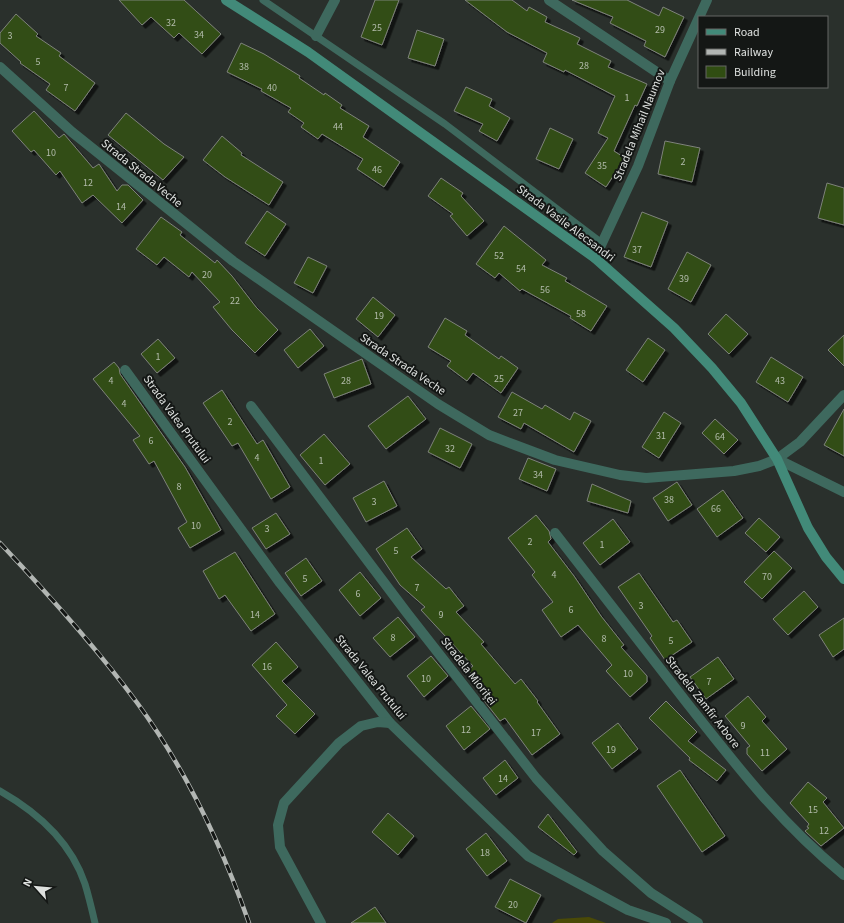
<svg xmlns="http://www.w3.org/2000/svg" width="844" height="923" font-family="'Source Sans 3',sans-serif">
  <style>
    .green { fill: #4a4a07 }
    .building { fill: #304d12; stroke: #7e827b; filter: url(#shadow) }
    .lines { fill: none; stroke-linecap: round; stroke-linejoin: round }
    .service { stroke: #3e695e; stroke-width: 7 }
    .minor { stroke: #3e695e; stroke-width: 10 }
    .secondary { stroke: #428a79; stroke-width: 10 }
    .rail-casing { stroke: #b2b6b3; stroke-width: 4.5 }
    .rail { stroke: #141715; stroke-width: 3; stroke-dasharray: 9; stroke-linecap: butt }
    .labels { text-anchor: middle; stroke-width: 4; stroke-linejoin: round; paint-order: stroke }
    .number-label { font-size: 10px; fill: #b2bbab }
    .street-label { font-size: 12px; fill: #dde0de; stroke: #141715 }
  </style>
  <defs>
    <filter id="shadow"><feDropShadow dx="3.5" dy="3.5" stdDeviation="0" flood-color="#0009"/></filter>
  </defs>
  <rect width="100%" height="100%" fill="#2a302c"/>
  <polygon class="green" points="589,917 606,923 552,923 558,919"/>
  <g class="building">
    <polygon points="119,0 184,0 221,34 202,54 179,33 174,38 151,17 142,25"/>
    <polygon points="375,0 399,0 382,45 361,37"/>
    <polygon points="465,0 512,0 527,11 529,7 547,17 545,22 580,38 577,44 611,61 608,67 647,84 637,106 635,105 614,151 625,158 606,187 585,173 608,138 598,133 615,96 565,70 564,72 543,62 547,53 507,32"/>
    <polygon points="572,0 627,0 659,16 663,7 684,17 665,57 644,46 646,41 610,23 613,17"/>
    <polygon points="16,14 38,34 36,36 61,53 59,56 95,83 75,111 46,90 50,84 20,63 21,62 0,43 0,33"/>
    <polygon points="417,30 444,39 435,66 408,58"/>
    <polygon points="241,43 264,54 300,76 299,78 324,95 325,93 342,105 340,108 369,126 363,137 400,162 384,187 357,169 363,159 322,134 318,139 301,127 304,123 288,112 291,108 261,91 262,89 227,72"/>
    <polygon points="466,87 492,99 489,106 510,118 497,141 479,131 483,124 454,111"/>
    <polygon points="34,111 59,138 64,134 93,168 99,164 117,191 122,185 128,185 143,200 122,223 93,195 82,203 60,171 56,175 34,150 31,152 12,131"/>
    <polygon points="126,113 164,144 184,157 163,180 108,135"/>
    <polygon points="550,128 573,139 559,169 536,159"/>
    <polygon points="222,136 242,153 241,155 283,182 269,205 225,177 203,160"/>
    <polygon points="665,141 700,148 692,182 658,174"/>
    <polygon points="441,178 463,193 461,196 484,221 467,236 450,216 453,214 428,196"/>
    <polygon points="827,183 844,188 844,225 818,218"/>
    <polygon points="267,211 286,224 265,256 245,243"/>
    <polygon points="642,212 668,222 651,267 624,257"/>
    <polygon points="161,217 182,232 180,235 215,263 217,260 232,276 256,307 278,330 255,353 232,330 213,307 220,302 192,272 189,277 164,257 157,265 136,249"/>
    <polygon points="504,226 546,260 542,265 567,278 565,281 607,306 591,331 570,318 571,316 522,289 520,291 499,273 495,278 476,264"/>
    <polygon points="687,252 711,265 691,302 668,289"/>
    <polygon points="308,257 327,266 313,293 294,283"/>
    <polygon points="373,297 395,315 378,337 356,319"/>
    <polygon points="726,314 748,334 729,354 708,334"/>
    <polygon points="445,318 467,331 465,335 499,359 501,356 518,368 501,393 473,373 467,381 447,366 451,361 428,347"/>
    <polygon points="310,329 324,346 298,368 284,350"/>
    <polygon points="844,335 844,366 828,350"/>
    <polygon points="648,338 665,350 643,382 626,370"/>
    <polygon points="158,339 175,358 157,373 141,354"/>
    <polygon points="771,357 803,377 788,402 756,382"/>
    <polygon points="362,359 371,384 334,398 324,374"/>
    <polygon points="114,362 119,368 120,374 185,467 221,530 190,548 178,528 187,522 154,461 149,464 133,440 140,436 93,379"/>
    <polygon points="222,390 257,444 263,440 290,487 271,499 238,443 232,446 203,403"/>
    <polygon points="512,392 542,409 545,405 570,420 574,412 591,421 574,452 524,423 521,429 498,417"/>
    <polygon points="408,396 426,419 386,449 368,426"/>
    <polygon points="844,409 844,456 824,445"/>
    <polygon points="664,412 681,423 659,458 642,447"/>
    <polygon points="715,419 738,440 724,454 702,433"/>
    <polygon points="440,428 472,444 460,468 428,452"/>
    <polygon points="324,434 350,464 325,485 300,455"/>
    <polygon points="528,458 556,469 547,491 519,479"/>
    <polygon points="384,481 397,506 366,522 353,498"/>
    <polygon points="677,482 692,505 668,521 653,498"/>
    <polygon points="592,484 631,501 628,513 587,501"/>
    <polygon points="723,490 743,518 717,537 697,509"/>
    <polygon points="276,513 290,534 266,549 252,528"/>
    <polygon points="536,515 549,531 551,539 548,542 574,576 601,616 624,645 621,647 647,676 647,682 630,697 606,671 612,665 578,625 561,637 542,610 553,602 532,575 535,572 508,538"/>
    <polygon points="759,518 780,537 766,552 745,533"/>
    <polygon points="613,519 630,542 600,565 583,543"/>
    <polygon points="407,528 422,549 411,557 446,589 449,587 464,606 456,612 484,642 481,644 515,684 521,679 538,701 537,702 560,734 532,755 505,718 500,721 482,698 488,693 468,670 473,666 421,610 425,607 400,585 376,549"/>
    <polygon points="774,551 792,568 762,599 744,582"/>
    <polygon points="235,552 275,614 251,631 225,595 219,599 203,571"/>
    <polygon points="306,558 322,581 301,596 285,573"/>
    <polygon points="360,572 381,598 360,616 339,590"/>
    <polygon points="639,573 673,622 677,620 692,642 665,660 650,638 652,636 618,587"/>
    <polygon points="804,591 818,607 788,635 773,619"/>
    <polygon points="398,617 415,637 390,657 373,638"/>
    <polygon points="844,618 844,649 833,657 819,635"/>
    <polygon points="276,642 298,667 282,681 315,714 295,734 276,716 287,705 252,665"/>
    <polygon points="431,656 448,676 424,697 407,676"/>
    <polygon points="718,657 734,679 706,699 690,677"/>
    <polygon points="748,696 766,717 762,721 787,749 762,771 747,754 747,748 750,746 725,716"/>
    <polygon points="666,701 697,732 688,741 726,770 717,781 689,760 690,758 649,718"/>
    <polygon points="471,706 490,729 464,750 446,726"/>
    <polygon points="618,723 638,749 612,769 592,743"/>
    <polygon points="505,760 518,778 496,795 483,778"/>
    <polygon points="680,770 725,836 702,852 657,786"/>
    <polygon points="808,782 827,798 823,802 844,828 821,846 805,831 809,828 807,827 809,824 790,803"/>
    <polygon points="388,813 414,836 398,855 372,832"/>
    <polygon points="548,814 577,852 574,855 538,827"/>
    <polygon points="486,833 507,861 487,876 466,849"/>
    <polygon points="510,879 541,895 526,923 495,907"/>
    <polygon points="375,907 386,923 351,923"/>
  </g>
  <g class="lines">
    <g class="service">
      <polyline points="263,0 445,124 602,243"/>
      <path d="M0 791C37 812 71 842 85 884 89 897 92 910 95 923"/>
    </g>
    <g class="minor">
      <polyline points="549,0 670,81"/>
      <polyline points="316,36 335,0"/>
      <polyline points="0,67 72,132 233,261 438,404 489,435 515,445 555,460 620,475 646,478 734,471 759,466 777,459 800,442 844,395"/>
      <polyline points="595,258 638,166 670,81 707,0"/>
      <polyline points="125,370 280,583 390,723 528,856 628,910 666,923"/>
      <polyline points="251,406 407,613 536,778 603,851 651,893 698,923"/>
      <polyline points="777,459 844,492"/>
      <path d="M555 533C599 590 643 646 687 703 736 765 782 825 844 875"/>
      <polyline points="321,923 280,847 278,825 284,803 339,743 361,726 378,722 390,723"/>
    </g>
    <polyline class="secondary" points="226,0 308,52 595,258 674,328 712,368 741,403 777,459 808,528 826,557 844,579"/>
    <g class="rail-casing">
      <path id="rail" d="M0 543C49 595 96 647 138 704 186 770 222 846 249 923"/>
    </g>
    <use href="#rail" class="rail"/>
  </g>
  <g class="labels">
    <g class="number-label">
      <text x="171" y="26">32</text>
      <text x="377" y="31">25</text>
      <text x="660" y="33">29</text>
      <text x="199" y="38">34</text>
      <text x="10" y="39">3</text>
      <text x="38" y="65">5</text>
      <text x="584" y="69">28</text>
      <text x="244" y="70">38</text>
      <text x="66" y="91">7</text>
      <text x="272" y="91">40</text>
      <text x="627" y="101">1</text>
      <text x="338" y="130">44</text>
      <text x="51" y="156">10</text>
      <text x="683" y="165">2</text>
      <text x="602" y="169">35</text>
      <text x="377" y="173">46</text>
      <text x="88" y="186">12</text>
      <text x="121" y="210">14</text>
      <text x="637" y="253">37</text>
      <text x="499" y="259">52</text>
      <text x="521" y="272">54</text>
      <text x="207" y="278">20</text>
      <text x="684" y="282">39</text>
      <text x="545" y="293">56</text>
      <text x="235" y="304">22</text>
      <text x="581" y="317">58</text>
      <text x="379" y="319">19</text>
      <text x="158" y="360">1</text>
      <text x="499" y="382">25</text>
      <text x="111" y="384">4</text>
      <text x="346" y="384">28</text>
      <text x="780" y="384">43</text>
      <text x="124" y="407">4</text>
      <text x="518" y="416">27</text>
      <text x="230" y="425">2</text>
      <text x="661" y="439">31</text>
      <text x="720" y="440">64</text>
      <text x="151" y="444">6</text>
      <text x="450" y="452">32</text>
      <text x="257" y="461">4</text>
      <text x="321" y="464">1</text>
      <text x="538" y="478">34</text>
      <text x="179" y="490">8</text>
      <text x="669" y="503">38</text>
      <text x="374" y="505">3</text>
      <text x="716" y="512">66</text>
      <text x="196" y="529">10</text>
      <text x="267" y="532">3</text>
      <text x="530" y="545">2</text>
      <text x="602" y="548">1</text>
      <text x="396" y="554">5</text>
      <text x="554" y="578">4</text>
      <text x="767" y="580">70</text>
      <text x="305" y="582">5</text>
      <text x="417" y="591">7</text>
      <text x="358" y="597">6</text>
      <text x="641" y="609">3</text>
      <text x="571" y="613">6</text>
      <text x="255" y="618">14</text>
      <text x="441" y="618">9</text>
      <text x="393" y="641">8</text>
      <text x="604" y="642">8</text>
      <text x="671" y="644">5</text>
      <text x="267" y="670">16</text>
      <text x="628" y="677">10</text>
      <text x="426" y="682">10</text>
      <text x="709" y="685">7</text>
      <text x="743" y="729">9</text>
      <text x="466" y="733">12</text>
      <text x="536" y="736">17</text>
      <text x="611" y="753">19</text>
      <text x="765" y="756">11</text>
      <text x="503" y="782">14</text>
      <text x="813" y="813">15</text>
      <text x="824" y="834">12</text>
      <text x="485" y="856">18</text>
      <text x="513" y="908">20</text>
    </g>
    <g class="street-label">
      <text transform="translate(639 125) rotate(-68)" y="4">Stradela Mihail Naumov</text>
      <text transform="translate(142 173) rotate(39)" y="4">Strada Strada Veche</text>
      <text transform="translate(566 223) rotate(37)" y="4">Strada Vasile Alecsandri</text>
      <text transform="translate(403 364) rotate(34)" y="4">Strada Strada Veche</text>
      <text transform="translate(177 419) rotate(54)" y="4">Strada Valea Prutului</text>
      <text transform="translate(469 671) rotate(52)" y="4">Stradela Mioriței</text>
      <text transform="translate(371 677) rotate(51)" y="4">Strada Valea Prutului</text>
      <text transform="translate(703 702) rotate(52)" y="4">Stradela Zamfir Arbore</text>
    </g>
  </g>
  <rect x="698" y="16" width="130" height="72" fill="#141715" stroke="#646765"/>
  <rect x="706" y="29" width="20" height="6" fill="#428a79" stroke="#646765"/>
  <text x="734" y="36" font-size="12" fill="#dde0de">Road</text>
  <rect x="706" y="49" width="20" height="6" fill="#b2b6b3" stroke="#646765"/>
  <text x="734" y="56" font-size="12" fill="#dde0de">Railway</text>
  <rect x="706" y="66" width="20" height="12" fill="#304d12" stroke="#646765"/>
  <text x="734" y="76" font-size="12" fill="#dde0de">Building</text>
  <g transform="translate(36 887) rotate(297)" stroke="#141715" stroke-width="3" paint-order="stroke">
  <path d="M0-3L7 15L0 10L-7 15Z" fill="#dde0de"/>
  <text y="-6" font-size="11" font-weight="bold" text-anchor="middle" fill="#dde0de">N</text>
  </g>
</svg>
